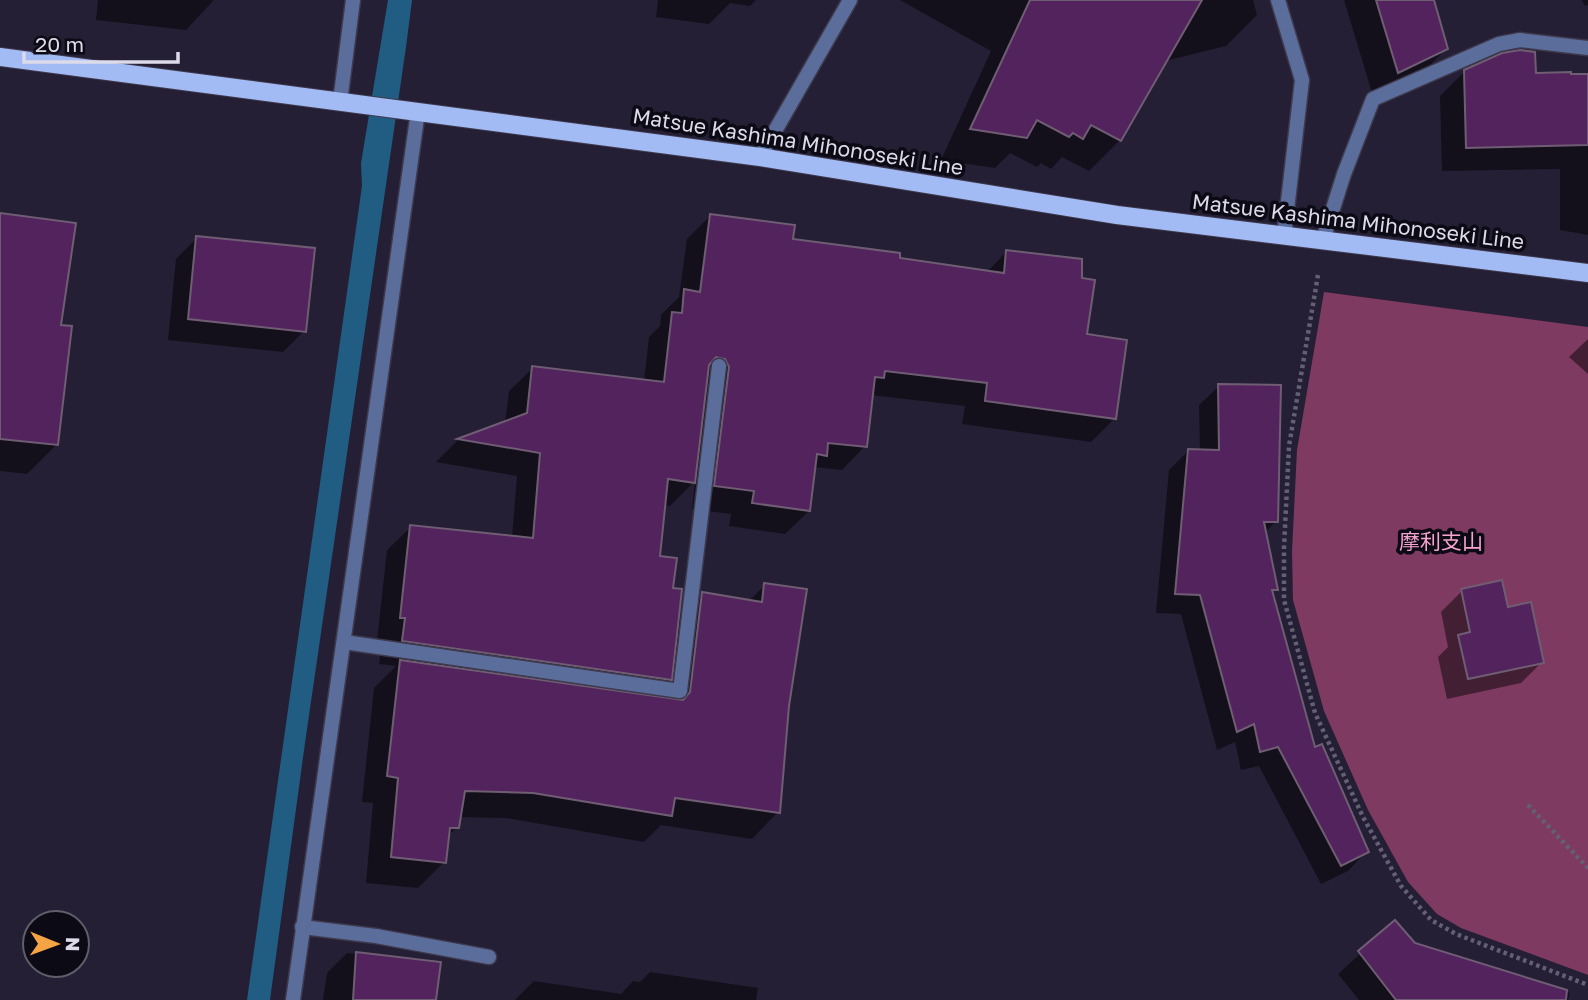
<svg xmlns="http://www.w3.org/2000/svg" width="1588" height="1000" font-family="'Golos Text','Noto Sans JP',sans-serif">
  <style>
    .forest { fill: #7f3a61 }
    .water { fill: #215d83 }
    .shadow { fill: #0007; fill-rule: evenodd }
    .building { fill: #53235d; stroke: #6f5d73; stroke-width: 2 }
    .lines { fill: none; stroke-linecap: round; stroke-linejoin: round }
    .service-casing { stroke: #3e394d; stroke-width: 17 }
    .minor-casing { stroke: #3e394d; stroke-width: 17 }
    .primary-casing { stroke: #3e394d; stroke-width: 20 }
    .path { stroke: #646073; stroke-width: 4.5; stroke-dasharray: 3.5 3.5; stroke-linecap: butt }
    .service { stroke: #5b6d9b; stroke-width: 14 }
    .minor { stroke: #5b6d9b; stroke-width: 14 }
    .primary { stroke: #a3bbf4; stroke-width: 18 }
    .labels { text-anchor: middle; stroke-width: 7; stroke-linejoin: round; paint-order: stroke }
    .street-label { font-size: 21px; fill: #dddbea; stroke: #0c0a14 }
    .park-label { font-size: 21px; fill: #f6a4cf; stroke: #0c0a14 }
  </style>
  <rect width="100%" height="100%" fill="#241f34"/>
  <polygon class="forest" points="1324,292 1588,327 1588,975 1461,928 1437,914 1408,882 1368,810 1324,711 1293,600 1292,552 1297,450"/>
  <polygon class="water" points="388,0 412,0 406,47 305,743 270,1000 247,1000 362,186 361,163"/>
  <g class="shadow">
    <polygon points="98,0 214,0 186,30 96,20"/>
    <polygon points="658,0 756,0 750,6 730,3 709,24 656,17"/>
    <polygon points="900,0 1253,0 1257,15 1226,46 1165,61 1120,140 1089,171 1062,157 1051,169 1041,163 1037,167 1010,153 995,168 941,160 991,51"/>
    <polygon points="1344,0 1432,0 1446,49 1422,73 1373,96"/>
    <polygon points="1582,0 1588,0 1588,5 1585,6"/>
    <polygon points="1465,71 1534,74 1588,73 1588,235 1560,230 1560,169 1442,171 1440,96"/>
    <polygon points="0,215 59,326 57,444 27,474 0,471"/>
    <path d="M711 215 791 240 898 260 987 272 1007 251 1086 335 1114 419 1091 442 962 424 965 406 871 395 865 446 842 470 814 467 809 511 785 534 729 526 731 514 692 509 695 481 670 506 663 505 658 557 672 589 677 619 702 594 748 602 765 585 788 706 778 812 752 839 661 825 644 842 506 818 459 817 457 827 447 837 444 862 418 888 366 883 373 803 362 802 374 688 396 666 379 664 382 641H377L387 550 411 527 512 537 517 476 436 462 458 440 505 423 509 391 533 368 644 381 649 337 660 326 661 315 679 297 687 239ZM669 680 667 700 652 697Z"/>
    <polygon points="197,238 304,331 283,352 168,340 176,259"/>
    <polygon points="1588,339 1588,374 1569,357"/>
    <polygon points="1219,386 1276,521 1265,533 1276,589 1271,593 1314,749 1367,851 1348,871 1321,884 1259,766 1241,770 1235,742 1217,750 1181,614 1156,613 1169,470 1188,451 1200,451 1199,405"/>
    <polygon points="1462,591 1506,609 1542,662 1521,683 1447,699 1438,657 1448,647 1441,612"/>
    <polygon points="1395,922 1414,945 1570,993 1568,1000 1359,1000 1338,974"/>
    <polygon points="347,953 439,964 435,1000 323,1000 327,973"/>
    <polygon points="650,972 758,988 756,1000 515,1000 534,981 621,994 633,981 640,982"/>
  </g>
  <g class="building">
    <polygon points="1030,0 1202,0 1121,141 1091,125 1083,139 1073,133 1069,137 1037,120 1027,138 970,129"/>
    <polygon points="1376,0 1434,0 1448,49 1398,73"/>
    <polygon points="1520,50 1535,52 1536,73 1571,72 1571,74 1588,74 1588,145 1466,148 1464,70 1502,53"/>
    <polygon points="0,213 76,223 61,325 72,326 58,445 0,439"/>
    <polygon points="710,214 795,225 793,239 900,253 900,258 1004,273 1006,250 1082,259 1082,278 1095,280 1087,334 1127,340 1116,419 985,401 987,383 885,371 884,378 875,377 867,447 828,443 827,456 817,454 810,511 752,503 754,491 714,486 729,367 725,359 716,357 709,365 695,483 668,479 660,556 677,558 673,588 682,589 672,680 402,641 405,618 400,618 410,525 533,538 540,453 457,439 527,413 532,366 664,382 672,312 682,313 684,289 700,292"/>
    <polygon points="196,236 315,248 306,332 188,319"/>
    <polygon points="1218,384 1281,385 1278,522 1264,522 1278,590 1272,590 1315,747 1322,744 1369,852 1341,866 1278,747 1260,752 1254,724 1237,732 1200,595 1175,594 1188,449 1219,450"/>
    <polygon points="1502,580 1508,607 1531,602 1544,663 1468,679 1458,635 1470,632 1461,589"/>
    <polygon points="764,583 807,589 789,706 780,813 675,798 672,816 533,793 465,791 459,828 450,828 446,863 391,857 398,778 387,776 400,660 683,700 690,692 702,592 762,602"/>
    <polygon points="1395,920 1415,943 1567,990 1566,1000 1396,1000 1358,951"/>
    <polygon points="356,952 441,962 436,1000 353,1000"/>
  </g>
  <g class="lines">
    <g class="service-casing">
      <polyline id="service" points="1278,0 1302,80 1284,236"/>
    </g>
    <g class="minor-casing">
      <g id="minor">
        <polyline points="340,102 353,0"/>
        <polyline points="760,157 850,0"/>
        <polyline points="1323,240 1344,174 1373,99 1499,44 1520,40 1588,48"/>
        <polyline points="344,642 680,691 719,366"/>
        <polyline points="302,927 376,936 489,957"/>
        <polyline points="293,1000 418,111"/>
      </g>
    </g>
    <g class="primary-casing">
      <polyline id="primary" points="0,57 760,157 1117,215 1588,273"/>
    </g>
    <g class="path">
      <polyline points="1318,275 1289,446 1284,548 1284,600 1315,713 1363,817 1401,886 1431,920 1456,934 1588,985"/>
      <polyline points="1528,805 1588,868"/>
    </g>
    <use href="#service" class="service"/>
    <use href="#minor" class="minor"/>
    <use href="#primary" class="primary"/>
  </g>
  <g class="labels">
    <g class="street-label">
      <text transform="translate(798 142) rotate(9)" y="7">Matsue Kashima Mihonoseki Line</text>
      <text transform="translate(1358 222) rotate(7)" y="7">Matsue Kashima Mihonoseki Line</text>
    </g>
    <g class="park-label">
      <text x="1441" y="549">摩利支山</text>
    </g>
  </g>
  <g transform="translate(56 944) rotate(91)"><circle r="33" fill="#0c0a14" stroke="#605e6a" stroke-width="2"/>
  <path d="M0-5L12 26L0 18L-12 26Z" fill="#f4a444"/>
  <text y="-10" font-size="19" font-weight="bold" text-anchor="middle" fill="#dddbea">N</text>
  </g>
  <path d="M24 52v10h154v-10" fill="none" stroke="#dddbea" stroke-width="3.5"/>
  <text x="35" y="52" font-size="21" fill="#dddbea" stroke="#0c0a14" stroke-width="5" paint-order="stroke">20 m</text>
</svg>
